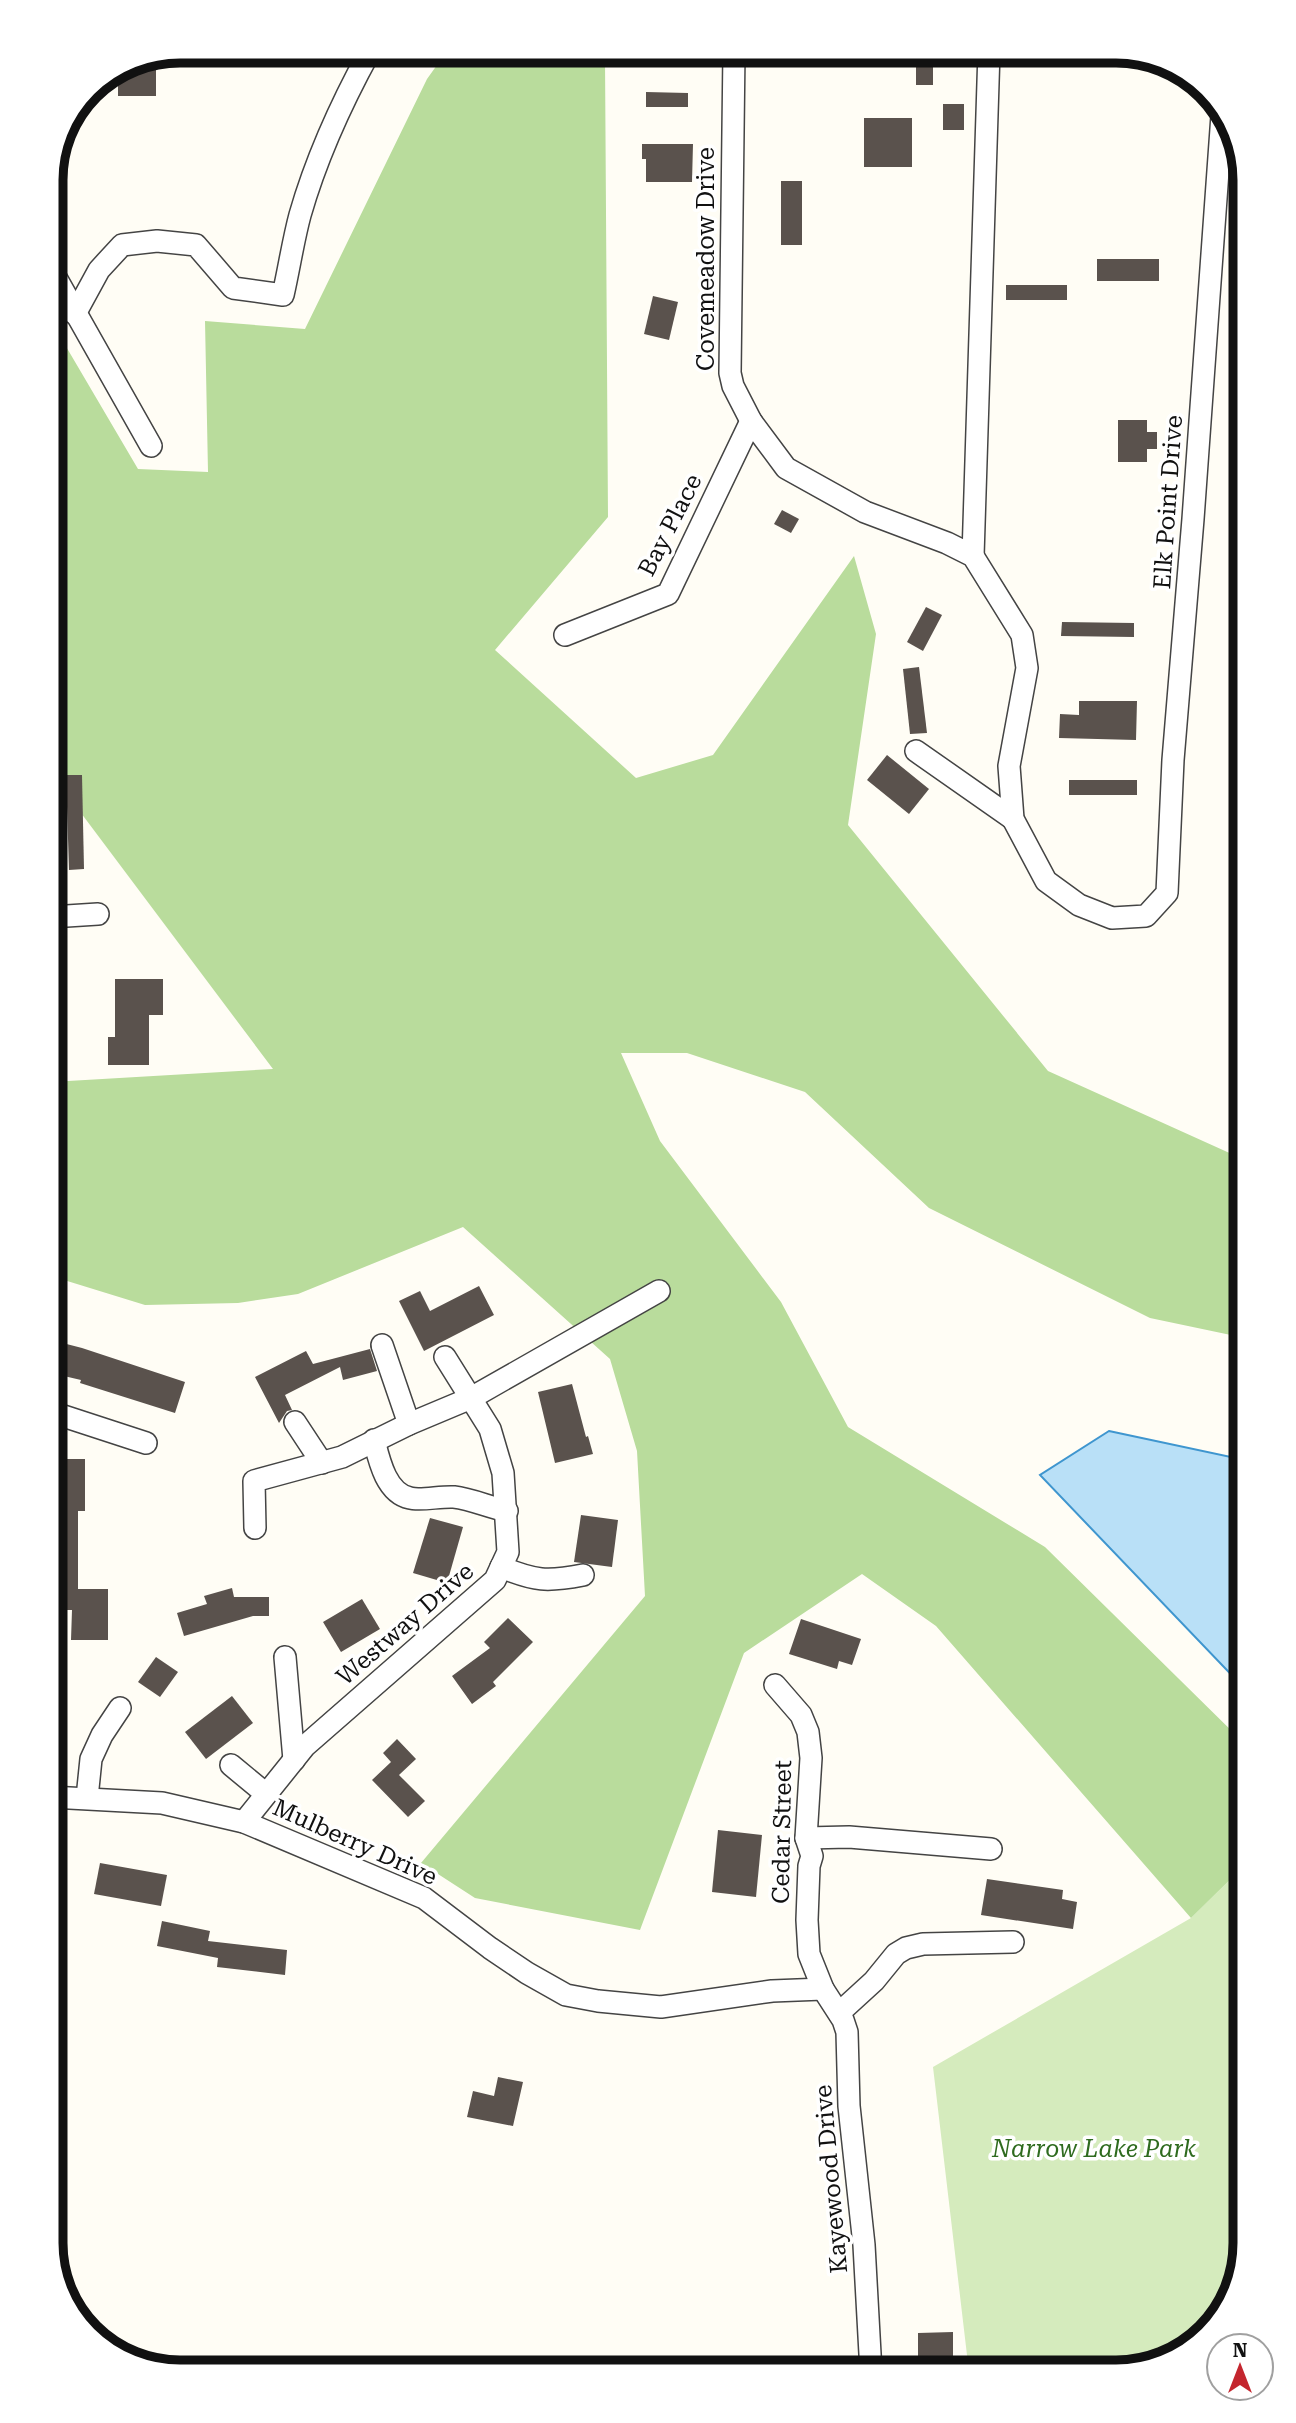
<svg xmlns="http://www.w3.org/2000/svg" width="1296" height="2423" font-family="'Roboto Serif',serif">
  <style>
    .green { fill: #d5ebbd }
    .forest { fill: #b9dc9c }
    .water { fill: #b9e0f7; stroke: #3f96cf; stroke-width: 2 }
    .building { fill: #5a524d }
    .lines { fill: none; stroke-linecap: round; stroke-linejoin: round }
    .minor-casing { stroke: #444; stroke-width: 24 }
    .minor { stroke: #fff; stroke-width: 21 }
    .labels { text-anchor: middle; stroke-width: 7; stroke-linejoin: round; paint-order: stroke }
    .street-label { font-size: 24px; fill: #111; stroke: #fff }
    .park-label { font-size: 24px; font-style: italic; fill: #2f6b1f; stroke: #fff }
    .rim { fill: none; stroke: #111; stroke-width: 9 }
  </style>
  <rect width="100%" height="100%" fill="#fffdf5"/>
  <polygon class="green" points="1245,1865 1245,2243 1224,2314 1166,2362 1116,2372 969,2372 933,2067 1191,1918"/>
  <polygon class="forest" points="447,51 686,51 685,59 605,59 608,517 495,650 636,778 713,755 854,556 876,634 848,825 1048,1071 1245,1160 1245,1338 1150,1318 929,1208 805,1092 687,1053 621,1053 660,1141 781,1302 848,1427 1045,1547 1245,1744 1245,1865 1191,1918 936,1626 862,1574 744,1653 640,1930 475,1898 421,1863 645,1596 637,1451 610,1359 463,1227 298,1294 238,1303 145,1305 51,1276 51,1082 273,1069 51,773 51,321 138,469 208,472 205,321 305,329 427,79"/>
  <polygon class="water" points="1109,1431 1245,1460 1245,1689 1040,1475"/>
  <g class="building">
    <rect x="916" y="51" width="17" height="34"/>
    <polygon points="125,65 156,65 156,96 118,96 118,69"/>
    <polygon points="646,92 688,93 688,107 646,107"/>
    <rect x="943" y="104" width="21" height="26"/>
    <rect x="864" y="118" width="48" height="49"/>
    <polygon points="642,144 693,144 692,182 646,182 646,159 642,159"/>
    <rect x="781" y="181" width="21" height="64"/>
    <rect x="1097" y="259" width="62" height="22"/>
    <rect x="1006" y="285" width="61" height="15"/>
    <polygon points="653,296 678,302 669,340 644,334"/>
    <polygon points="1118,420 1147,420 1147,432 1157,432 1157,449 1147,449 1147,462 1118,462"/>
    <polygon points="782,510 799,519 791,533 774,524"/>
    <polygon points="926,607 942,615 923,651 907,642"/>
    <polygon points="1062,622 1134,623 1134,637 1061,636"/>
    <polygon points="919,667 927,733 910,734 903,669"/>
    <polygon points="1079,701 1137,701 1136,740 1059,738 1060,714 1079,715"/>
    <polygon points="887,755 929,789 909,814 867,780"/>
    <polygon points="66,775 82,775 84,869 69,870"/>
    <rect x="1069" y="780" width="68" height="15"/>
    <polygon points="115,979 163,979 163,1015 149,1015 149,1065 108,1065 108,1037 115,1037"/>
    <polygon points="479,1286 494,1315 424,1351 399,1301 420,1291 430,1311"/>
    <polygon points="51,1340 82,1348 185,1382 175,1413 80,1383 81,1380 51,1373"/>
    <polygon points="370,1349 377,1371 343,1380 340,1367 285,1395 292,1410 287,1411 279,1423 255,1377 306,1351 313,1364"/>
    <polygon points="572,1384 586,1437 588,1436 593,1454 555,1463 538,1392"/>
    <polygon points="57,1459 85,1459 85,1511 78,1511 78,1589 108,1589 108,1640 71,1640 72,1610 51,1610 51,1522 57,1522"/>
    <polygon points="581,1515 618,1520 612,1567 574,1562"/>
    <polygon points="430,1518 463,1527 447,1583 413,1573"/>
    <polygon points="232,1588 234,1597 269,1597 269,1616 253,1616 184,1636 177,1613 207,1604 204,1596"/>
    <polygon points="362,1599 380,1629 341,1652 323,1622"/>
    <polygon points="508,1618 533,1642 493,1682 496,1686 472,1704 452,1676 490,1648 484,1642"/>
    <polygon points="801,1619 861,1639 852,1665 839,1661 837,1669 789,1654"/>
    <polygon points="156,1657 178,1672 160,1697 138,1682"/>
    <polygon points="232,1696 253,1723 206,1759 185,1732"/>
    <polygon points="397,1739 416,1759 399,1775 425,1801 408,1817 372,1780 391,1762 383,1753"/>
    <polygon points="718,1830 762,1835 756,1897 712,1892"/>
    <polygon points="100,1863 167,1875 161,1906 94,1894"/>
    <polygon points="987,1879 1063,1890 1062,1899 1077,1902 1073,1929 981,1915"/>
    <polygon points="162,1921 210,1931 208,1941 287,1950 285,1975 217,1967 218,1958 157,1946"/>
    <polygon points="498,2077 523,2082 513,2126 467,2117 473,2091 494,2096"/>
    <polygon points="953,2332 953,2372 918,2372 918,2333"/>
  </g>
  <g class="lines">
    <g class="minor-casing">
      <g id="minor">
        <polyline points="734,51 730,373 733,386 751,421 786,468 865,512 947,543 973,556 1022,635 1027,668 1009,766 1013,819 1046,881 1079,905 1112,918 1146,916 1167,893 1173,760 1193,519 1222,115"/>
        <polyline points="51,269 151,446"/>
        <path d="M75 314 99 270 122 245 157 241 196 245 233 288 283 295C289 269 293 241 300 215 316 159 342 102 370 51"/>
        <polyline points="973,556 989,51"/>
        <polyline points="565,635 668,594 751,421"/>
        <polyline points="916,751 1013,819"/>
        <polyline points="51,917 98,914"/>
        <polyline points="382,1345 409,1424"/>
        <polyline points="51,1412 146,1443"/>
        <polyline points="295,1422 322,1463"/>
        <path d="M374 1440C379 1460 386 1493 410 1498 420 1501 441 1496 454 1497 471 1499 489 1507 507 1511"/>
        <polyline points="255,1528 254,1481 342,1457 409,1424 471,1398 659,1291"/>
        <path d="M501 1567C535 1581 547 1582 583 1575"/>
        <polyline points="285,1657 294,1760"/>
        <polyline points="775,1685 801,1715 808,1732 811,1758 806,1838 812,1856 809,1866 807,1920 809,1954 823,1989 843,2020 847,2032 849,2106 864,2245 871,2372"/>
        <polyline points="231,1765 266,1794"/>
        <polyline points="51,1797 162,1803 244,1822 424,1898 490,1948 527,1973 566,1995 598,2001 661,2007 772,1991 823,1989"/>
        <polyline points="87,1798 91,1759 102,1735 120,1708"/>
        <polyline points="244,1822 305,1746 495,1580 508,1552 503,1473 490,1429 445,1357"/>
        <polyline points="806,1838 849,1837 991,1849"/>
        <polyline points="839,2013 874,1981 896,1954 906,1948 923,1944 1013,1942"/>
      </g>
    </g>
    <use href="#minor" class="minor"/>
  </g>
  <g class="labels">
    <g class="street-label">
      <text transform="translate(706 259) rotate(-90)" y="8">Covemeadow Drive</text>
      <text transform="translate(1168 502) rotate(-86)" y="8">Elk Point Drive</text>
      <text transform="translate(670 525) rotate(-63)" y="8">Bay Place</text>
      <text transform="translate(405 1624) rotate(-41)" y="8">Westway Drive</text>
      <text transform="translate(782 1832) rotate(-89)" y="8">Cedar Street</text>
      <text transform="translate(355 1842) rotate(24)" y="8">Mulberry Drive</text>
      <text transform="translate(831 2179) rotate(-95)" y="8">Kayewood Drive</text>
    </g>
    <g class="park-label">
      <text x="1094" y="2157">Narrow Lake Park</text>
    </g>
  </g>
  <path d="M0 0H1296V2423H0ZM180 63H1116A117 117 0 0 1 1233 180V2243A117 117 0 0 1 1116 2360H180A117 117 0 0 1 63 2243V180A117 117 0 0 1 180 63Z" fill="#fff" fill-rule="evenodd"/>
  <path class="rim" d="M180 63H1116A117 117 0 0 1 1233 180V2243A117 117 0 0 1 1116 2360H180A117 117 0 0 1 63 2243V180A117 117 0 0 1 180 63Z"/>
  <g transform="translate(1240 2367)"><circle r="33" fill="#ffffff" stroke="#a0a0a0" stroke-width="2"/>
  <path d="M0-5L12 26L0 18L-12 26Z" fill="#c4262e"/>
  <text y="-10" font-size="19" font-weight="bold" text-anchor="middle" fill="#111111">N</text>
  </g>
</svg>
